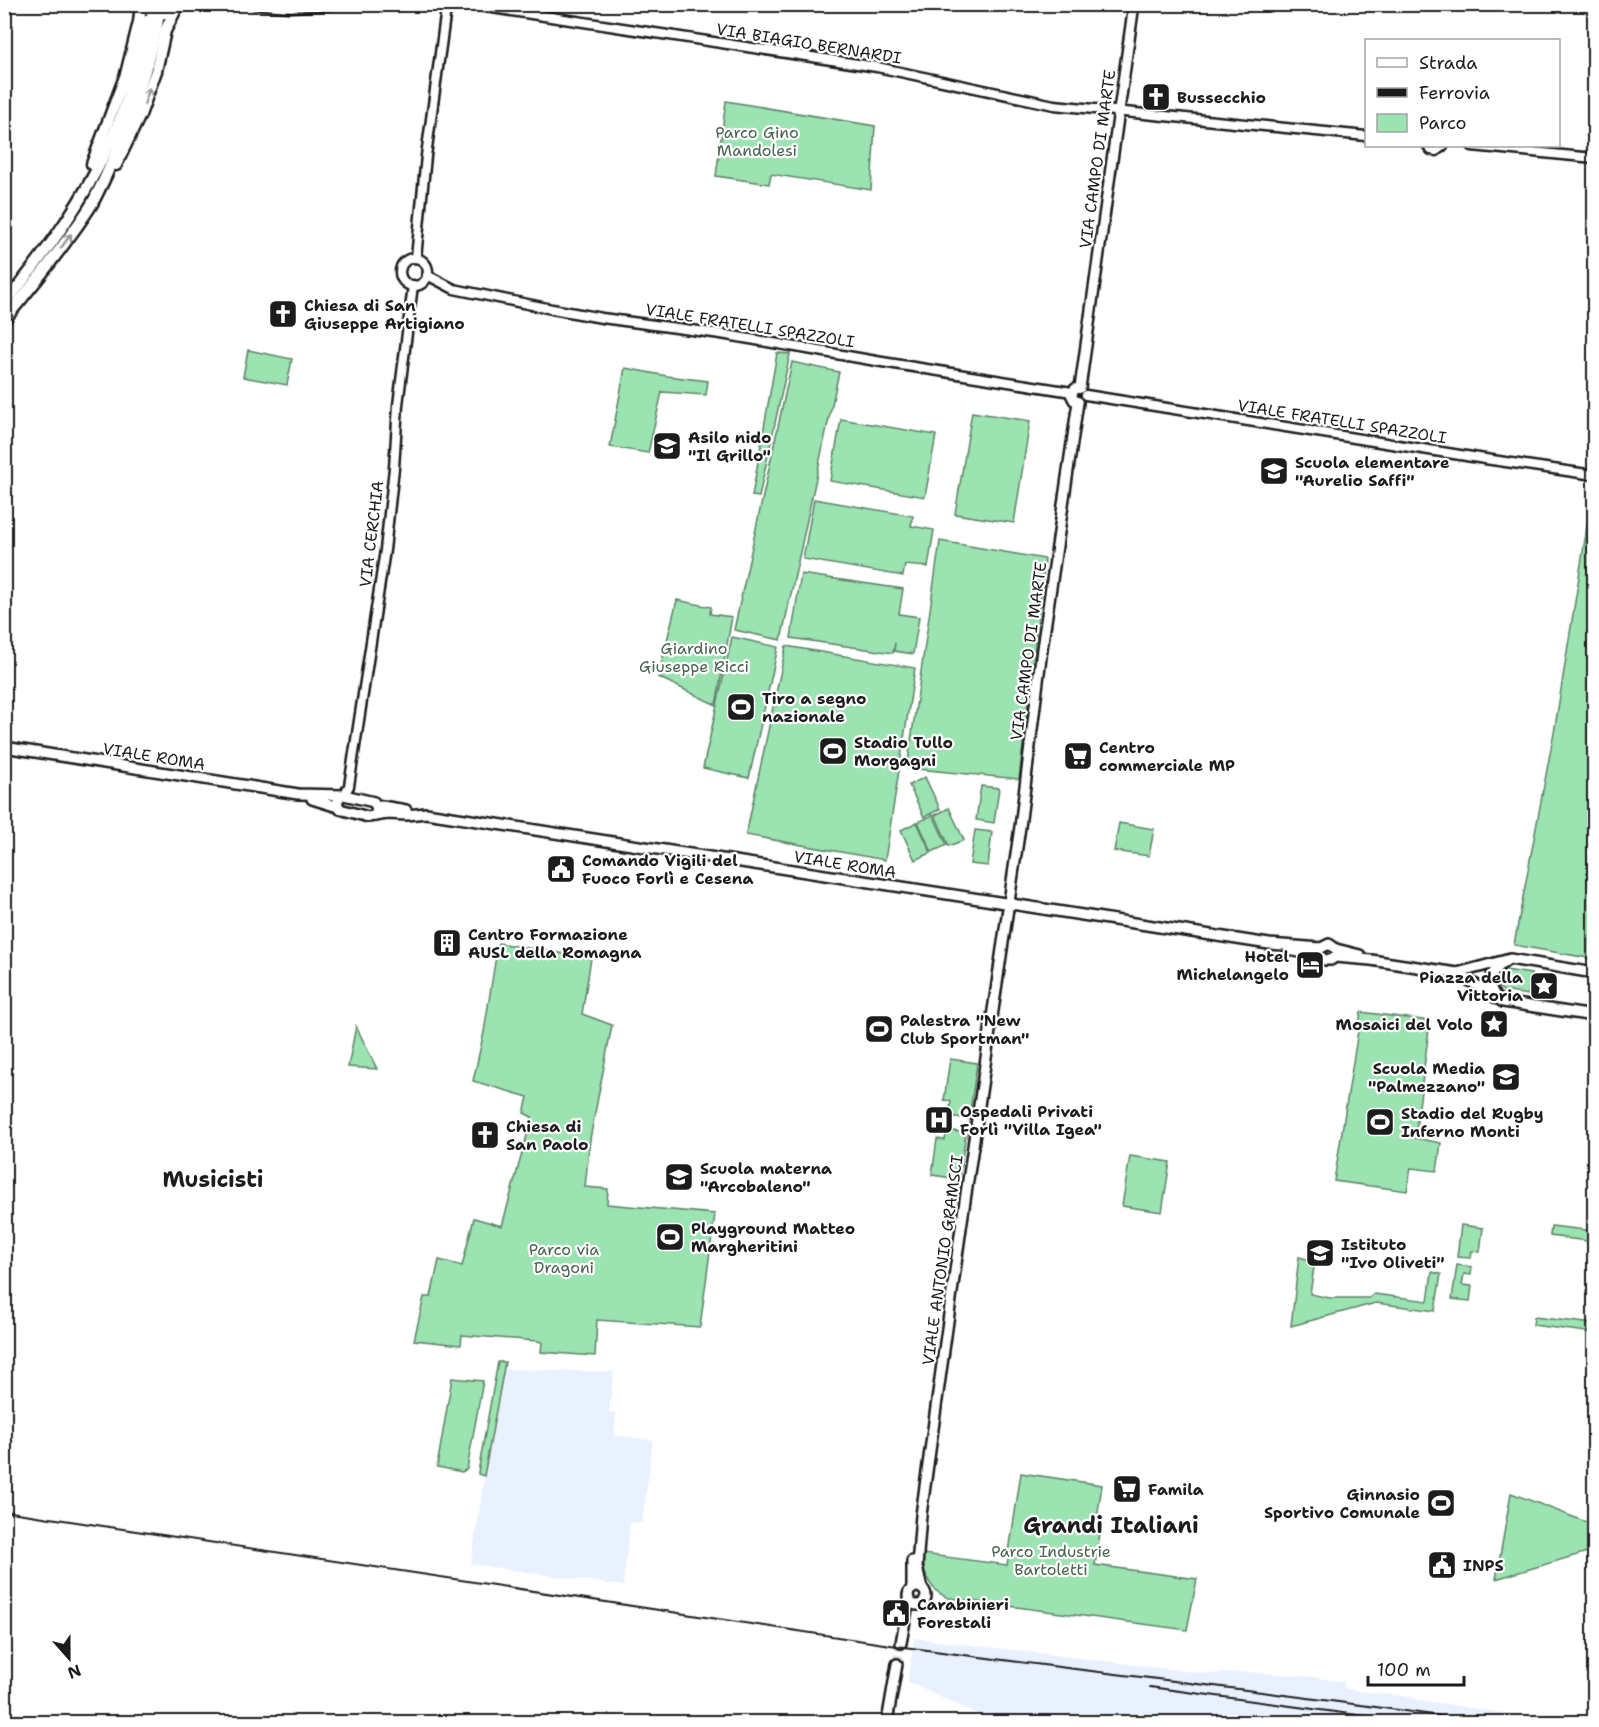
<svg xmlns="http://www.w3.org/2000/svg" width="1599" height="1727" font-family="'Shantell Sans',sans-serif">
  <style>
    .built { fill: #e9f0fe }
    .green { fill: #9be3b1; stroke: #5c8066; stroke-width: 1.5 }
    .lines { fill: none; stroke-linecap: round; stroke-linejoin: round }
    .secondary-tunnel { stroke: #ddd; stroke-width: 9; stroke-dasharray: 9 4.5; stroke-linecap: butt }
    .trunk-tunnel { stroke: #ddd; stroke-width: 10; stroke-dasharray: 10 5; stroke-linecap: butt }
    .tertiary-casing { stroke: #1c1c1c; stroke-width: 13 }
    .secondary-casing { stroke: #1c1c1c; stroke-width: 14 }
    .trunk-casing { stroke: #1c1c1c; stroke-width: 15 }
    .tertiary { stroke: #fff; stroke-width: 8 }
    .secondary { stroke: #fff; stroke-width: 9 }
    .trunk { stroke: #fff; stroke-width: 10 }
    .rail { stroke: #1c1c1c; stroke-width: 2 }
    .oneway { stroke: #999 }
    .labels { text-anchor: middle; stroke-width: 4.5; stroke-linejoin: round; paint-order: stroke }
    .street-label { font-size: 16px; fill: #1c1c1c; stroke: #fff }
    .poi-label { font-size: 16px; font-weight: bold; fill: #1c1c1c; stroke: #fff; text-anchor: start }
    .park-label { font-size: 16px; fill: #486250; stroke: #fff }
    .district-label { font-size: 22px; font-weight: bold; fill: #1c1c1c; stroke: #fff }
  </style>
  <rect width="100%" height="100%" fill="#fff"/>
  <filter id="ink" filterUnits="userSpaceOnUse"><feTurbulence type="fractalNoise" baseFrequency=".0167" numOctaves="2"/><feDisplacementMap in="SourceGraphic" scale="12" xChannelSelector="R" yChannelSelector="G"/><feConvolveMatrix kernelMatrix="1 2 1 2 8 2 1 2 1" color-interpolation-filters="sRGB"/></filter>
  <g filter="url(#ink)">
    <g class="built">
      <polygon points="501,1369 614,1372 609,1412 616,1413 614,1435 653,1440 642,1523 630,1522 623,1586 471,1564"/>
      <polygon points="914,1638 1210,1674 1248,1672 1305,1676 1344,1682 1344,1688 1363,1692 1414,1697 1414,1699 1559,1722 1561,1718 1593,1722 994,1722 908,1682"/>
    </g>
    <g class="green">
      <polygon points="726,101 875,126 871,190 771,174 769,184 716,176"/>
      <polygon points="248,350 292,359 287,385 243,377"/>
      <polygon points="777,353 790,354 759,497 752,496"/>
      <polygon points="792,362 839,372 781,640 734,630"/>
      <polygon points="625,368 667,376 708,381 706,395 662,392 648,453 610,447"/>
      <polygon points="972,412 1030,421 1014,523 955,514"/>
      <polygon points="841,419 936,435 925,497 830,481"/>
      <polygon points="814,499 913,516 911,526 934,530 928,567 905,565 903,576 803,559"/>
      <polygon points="1589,514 1594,515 1594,959 1514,945 1555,727"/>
      <polygon points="940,541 1045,559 1019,779 907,768"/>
      <polygon points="801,574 903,589 899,614 919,617 913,654 894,651 895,643 893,653 791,638"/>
      <polygon points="677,600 711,607 710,614 732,617 716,705 658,677"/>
      <polygon points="732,637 778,647 749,778 703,768"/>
      <polygon points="786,646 915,668 885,860 746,835"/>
      <polygon points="925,777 940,809 924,817 909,785"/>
      <polygon points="981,786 999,788 994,823 976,820"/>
      <polygon points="949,808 964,840 949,846 935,815"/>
      <polygon points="933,815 947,845 932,852 918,822"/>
      <polygon points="917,822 931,853 915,860 901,830"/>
      <polygon points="1119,823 1154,829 1149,856 1114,851"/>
      <polygon points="975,830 992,832 988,866 970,864"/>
      <polygon points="498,943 591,958 582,1014 612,1025 590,1139 585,1187 608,1189 607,1204 715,1214 700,1327 597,1320 595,1356 541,1352 542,1342 537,1341 462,1335 461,1345 414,1340 424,1297 431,1297 439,1260 462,1266 474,1218 502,1226 532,1117 524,1113 528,1097 473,1081 484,1032"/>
      <polygon points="1505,970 1531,974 1528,995 1503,991 1498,986 1497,978"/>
      <polygon points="1361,1012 1430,1021 1415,1138 1441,1143 1437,1171 1411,1168 1407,1191 1334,1181"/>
      <polygon points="356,1026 377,1069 348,1067"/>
      <polygon points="950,1059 977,1063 969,1119 949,1116 951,1101 944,1100"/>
      <polygon points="947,1130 966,1133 959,1179 932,1175 937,1139 945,1140"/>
      <polygon points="1130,1156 1170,1162 1162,1212 1122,1206"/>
      <polygon points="1461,1225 1483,1228 1480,1252 1472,1251 1471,1258 1457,1257"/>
      <polygon points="1551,1226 1594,1231 1594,1242 1550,1236"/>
      <polygon points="1299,1257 1315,1261 1310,1294 1330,1298 1369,1298 1374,1294 1428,1301 1432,1272 1441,1274 1435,1311 1376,1303 1291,1326"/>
      <polygon points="1457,1265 1472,1267 1471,1275 1464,1274 1462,1285 1472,1286 1470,1301 1452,1299"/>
      <polygon points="1534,1317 1594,1324 1594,1333 1533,1325"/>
      <polygon points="498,1362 505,1362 484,1476 478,1474 478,1472"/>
      <polygon points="452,1378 483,1381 467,1469 462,1472 437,1467"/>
      <path d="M1021 1473 1102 1485 1096 1526 1101 1527 1095 1565 1197 1579 1187 1630 949 1598C929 1591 923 1574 923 1554L1007 1565Z"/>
      <polygon points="1511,1493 1594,1525 1594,1550 1496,1579"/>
    </g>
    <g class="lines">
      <polyline class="secondary-tunnel" points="897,1664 901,1643"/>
      <polyline class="trunk-tunnel" points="158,20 161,4"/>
      <g class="tertiary-casing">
        <g id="tertiary">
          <path d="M143 4C154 18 171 18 182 4"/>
          <polyline points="254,4 290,7 346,4"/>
          <polyline points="439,4 446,9 451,8 455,4"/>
          <polyline points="466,4 877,67 1054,105 1366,136"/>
          <polyline points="1428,146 1431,150 1436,151 1443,146"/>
          <polyline points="1472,146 1594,158"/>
          <polyline points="416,258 426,156 446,9"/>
          <circle cx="414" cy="272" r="14"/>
          <polyline points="427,275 454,289 552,309 602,318 721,334 882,362 1072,392"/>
          <polyline points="1086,395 1485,459 1594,475"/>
          <polyline points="344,795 349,786 385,550 394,468 398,405 413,285"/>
        </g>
      </g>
      <g class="secondary-casing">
        <g id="secondary">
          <polyline points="1080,388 1134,4"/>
          <polyline points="1078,402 1074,400 1071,394 1075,389 1080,388"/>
          <polyline points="4,747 298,794 344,795 374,802 377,809 375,816"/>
          <polyline points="340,796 337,803 340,809 368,817 387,814 407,815 426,813 1269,944 1321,948"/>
          <polyline points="312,799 338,807"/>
          <polyline points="376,805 406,810"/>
          <polyline points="1321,948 1329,944 1336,949 1360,955"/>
          <polyline points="1289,950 1320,956 1325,960 1331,960 1335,957"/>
          <polyline points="1335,957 1371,960 1457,973 1503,1002 1594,1016"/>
          <polyline points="1457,973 1510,959 1594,973"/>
          <path d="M1495 996C1485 982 1492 970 1506 961"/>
          <polyline points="912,1561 912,1589"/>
          <circle cx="917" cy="1596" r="9"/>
          <polyline points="922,1589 917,1567 921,1515 961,1228 1020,827 1042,649 1078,402"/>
          <polyline points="901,1643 909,1599"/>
          <polyline points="887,1722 897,1664"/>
        </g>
      </g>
      <g class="trunk-casing">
        <g id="trunk">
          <polyline points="92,164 126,74 139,22 141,4"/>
          <polyline points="116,165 140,115 156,71 165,31 175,11"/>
          <path d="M4 305C38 262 72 218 97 169 122 123 138 70 149 19"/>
          <path d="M4 320C25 295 45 270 64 244 74 230 85 216 93 202 122 146 144 82 158 20"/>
        </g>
      </g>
      <use href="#tertiary" class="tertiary"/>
      <use href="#secondary" class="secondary"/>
      <use href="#trunk" class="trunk"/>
      <g class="rail">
        <path d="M4 1511 897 1646C1091 1673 1286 1692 1480 1722"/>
        <polyline points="1150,1687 1409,1722"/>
      </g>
    </g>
    <defs><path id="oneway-shaft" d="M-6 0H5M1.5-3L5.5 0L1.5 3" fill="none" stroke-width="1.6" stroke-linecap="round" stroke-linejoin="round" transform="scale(1.5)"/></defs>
    <g class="oneway">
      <use href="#oneway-shaft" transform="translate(147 96) rotate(-71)"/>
      <use href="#oneway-shaft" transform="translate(66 241) rotate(-54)"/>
    </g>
  </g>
  <defs>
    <g id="church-square" transform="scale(1.5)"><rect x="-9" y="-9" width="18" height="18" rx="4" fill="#1c1c1c" stroke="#fff"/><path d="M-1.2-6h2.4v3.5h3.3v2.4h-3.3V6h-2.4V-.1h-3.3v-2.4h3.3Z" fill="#fff"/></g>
    <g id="school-square" transform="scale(1.5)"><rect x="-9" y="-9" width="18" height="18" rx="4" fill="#1c1c1c" stroke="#fff"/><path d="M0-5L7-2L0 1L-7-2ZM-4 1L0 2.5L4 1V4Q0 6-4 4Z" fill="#fff"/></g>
    <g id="stadium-square" transform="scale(1.5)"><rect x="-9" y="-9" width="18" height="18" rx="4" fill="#1c1c1c" stroke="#fff"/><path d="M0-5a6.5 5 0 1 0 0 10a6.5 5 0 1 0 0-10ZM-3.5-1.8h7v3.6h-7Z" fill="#fff"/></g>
    <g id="supermarket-square" transform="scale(1.5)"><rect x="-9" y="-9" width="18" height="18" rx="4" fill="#1c1c1c" stroke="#fff"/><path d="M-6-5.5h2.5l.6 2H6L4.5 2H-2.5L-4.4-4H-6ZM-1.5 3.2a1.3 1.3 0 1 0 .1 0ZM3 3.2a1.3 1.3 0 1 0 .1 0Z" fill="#fff"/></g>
    <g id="civic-square" transform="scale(1.5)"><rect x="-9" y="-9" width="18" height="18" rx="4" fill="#1c1c1c" stroke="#fff"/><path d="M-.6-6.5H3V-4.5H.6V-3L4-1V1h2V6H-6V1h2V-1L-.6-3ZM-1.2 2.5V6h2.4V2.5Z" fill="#fff"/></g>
    <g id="building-square" transform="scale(1.5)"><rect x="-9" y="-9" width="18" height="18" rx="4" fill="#1c1c1c" stroke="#fff"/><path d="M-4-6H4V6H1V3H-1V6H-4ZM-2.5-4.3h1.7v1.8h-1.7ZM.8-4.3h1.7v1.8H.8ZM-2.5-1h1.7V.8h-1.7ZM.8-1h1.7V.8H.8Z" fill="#fff"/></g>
    <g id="hotel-square" transform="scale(1.5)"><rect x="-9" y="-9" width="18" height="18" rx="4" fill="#1c1c1c" stroke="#fff"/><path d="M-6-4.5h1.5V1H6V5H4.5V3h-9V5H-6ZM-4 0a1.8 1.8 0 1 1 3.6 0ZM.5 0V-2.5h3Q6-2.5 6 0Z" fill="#fff"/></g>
    <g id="sight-square" transform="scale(1.5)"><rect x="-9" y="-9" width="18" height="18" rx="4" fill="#1c1c1c" stroke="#fff"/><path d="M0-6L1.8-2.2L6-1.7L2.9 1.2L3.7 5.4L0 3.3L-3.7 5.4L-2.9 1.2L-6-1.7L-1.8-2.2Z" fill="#fff"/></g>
    <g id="university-square" transform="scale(1.5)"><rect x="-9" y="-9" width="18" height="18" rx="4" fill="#1c1c1c" stroke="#fff"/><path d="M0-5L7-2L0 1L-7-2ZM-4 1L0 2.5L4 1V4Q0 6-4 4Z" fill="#fff"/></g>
    <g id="hospital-square" transform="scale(1.5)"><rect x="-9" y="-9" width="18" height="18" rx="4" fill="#1c1c1c" stroke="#fff"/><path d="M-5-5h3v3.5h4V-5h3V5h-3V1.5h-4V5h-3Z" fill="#fff"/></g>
  </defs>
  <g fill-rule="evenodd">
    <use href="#church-square" x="1156" y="97"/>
    <use href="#church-square" x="283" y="314"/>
    <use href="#school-square" x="667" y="446"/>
    <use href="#school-square" x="1274" y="471"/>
    <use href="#stadium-square" x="741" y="707"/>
    <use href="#stadium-square" x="833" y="751"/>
    <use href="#supermarket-square" x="1078" y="756"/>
    <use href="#civic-square" x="561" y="869"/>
    <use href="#building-square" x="447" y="943"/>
    <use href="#hotel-square" x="1310" y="965"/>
    <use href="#sight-square" x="1544" y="986"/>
    <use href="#sight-square" x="1494" y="1024"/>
    <use href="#stadium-square" x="879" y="1029"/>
    <use href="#university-square" x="1506" y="1077"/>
    <use href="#hospital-square" x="939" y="1120"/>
    <use href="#stadium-square" x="1380" y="1122"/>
    <use href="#church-square" x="485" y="1135"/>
    <use href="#school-square" x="679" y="1177"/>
    <use href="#stadium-square" x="670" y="1237"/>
    <use href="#school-square" x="1320" y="1253"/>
    <use href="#supermarket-square" x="1127" y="1489"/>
    <use href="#stadium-square" x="1441" y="1503"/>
    <use href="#civic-square" x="1442" y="1565"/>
    <use href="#civic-square" x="896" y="1613"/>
  </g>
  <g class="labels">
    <g class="street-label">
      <text transform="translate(809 43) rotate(9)" y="6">VIA BIAGIO BERNARDI</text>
      <text transform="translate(1097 159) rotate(-82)" y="6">VIA CAMPO DI MARTE</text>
      <text transform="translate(750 325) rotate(9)" y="6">VIALE FRATELLI SPAZZOLI</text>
      <text transform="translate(1342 421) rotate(9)" y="6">VIALE FRATELLI SPAZZOLI</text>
      <text transform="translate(371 534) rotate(-83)" y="6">VIA CERCHIA</text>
      <text transform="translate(1028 651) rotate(-82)" y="6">VIA CAMPO DI MARTE</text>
      <text transform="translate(154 756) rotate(9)" y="6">VIALE ROMA</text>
      <text transform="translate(845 864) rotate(9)" y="6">VIALE ROMA</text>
      <text transform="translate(942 1260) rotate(-82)" y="6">VIALE ANTONIO GRAMSCI</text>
    </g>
    <g class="poi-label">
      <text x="1177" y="103">Bussecchio</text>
      <text x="304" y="311">Chiesa di San<tspan x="304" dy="18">Giuseppe Artigiano</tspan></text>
      <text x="688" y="443">Asilo nido<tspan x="688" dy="18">"Il Grillo"</tspan></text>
      <text x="1295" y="468">Scuola elementare<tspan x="1295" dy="18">"Aurelio Saffi"</tspan></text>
      <text x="762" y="704">Tiro a segno<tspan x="762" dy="18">nazionale</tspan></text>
      <text x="854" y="748">Stadio Tullo<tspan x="854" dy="18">Morgagni</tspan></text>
      <text x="1099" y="753">Centro<tspan x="1099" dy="18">commerciale MP</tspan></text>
      <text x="582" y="866">Comando Vigili del<tspan x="582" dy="18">Fuoco Forlì e Cesena</tspan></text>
      <text x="468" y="940">Centro Formazione<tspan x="468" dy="18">AUSL della Romagna</tspan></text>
      <text x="1289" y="962" text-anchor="end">Hotel<tspan x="1289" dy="18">Michelangelo</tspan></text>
      <text x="1523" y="983" text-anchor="end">Piazza della<tspan x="1523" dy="18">Vittoria</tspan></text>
      <text x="900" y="1026">Palestra "New<tspan x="900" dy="18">Club Sportman"</tspan></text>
      <text x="1473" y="1030" text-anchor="end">Mosaici del Volo</text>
      <text x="1485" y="1074" text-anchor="end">Scuola Media<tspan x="1485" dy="18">"Palmezzano"</tspan></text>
      <text x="960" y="1117">Ospedali Privati<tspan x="960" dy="18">Forlì "Villa Igea"</tspan></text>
      <text x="1401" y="1119">Stadio del Rugby<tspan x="1401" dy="18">Inferno Monti</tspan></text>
      <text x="506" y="1132">Chiesa di<tspan x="506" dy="18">San Paolo</tspan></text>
      <text x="700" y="1174">Scuola materna<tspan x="700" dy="18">"Arcobaleno"</tspan></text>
      <text x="691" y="1234">Playground Matteo<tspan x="691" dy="18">Margheritini</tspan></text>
      <text x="1341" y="1250">Istituto<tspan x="1341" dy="18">"Ivo Oliveti"</tspan></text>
      <text x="1148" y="1495">Famila</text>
      <text x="1420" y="1500" text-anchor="end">Ginnasio<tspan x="1420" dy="18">Sportivo Comunale</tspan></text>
      <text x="1463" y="1571">INPS</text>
      <text x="917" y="1610">Carabinieri<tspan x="917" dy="18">Forestali</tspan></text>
    </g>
    <g class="park-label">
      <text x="757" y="138">Parco Gino<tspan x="757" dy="18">Mandolesi</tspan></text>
      <text x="694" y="654">Giardino<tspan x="694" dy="18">Giuseppe Ricci</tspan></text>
      <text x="564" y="1255">Parco via<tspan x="564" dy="18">Dragoni</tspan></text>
      <text x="1051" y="1557">Parco Industrie<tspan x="1051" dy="18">Bartoletti</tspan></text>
    </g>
    <g class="district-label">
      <text x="213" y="1187">Musicisti</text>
      <text x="1111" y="1533">Grandi Italiani</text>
    </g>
  </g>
  <rect width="1599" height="1727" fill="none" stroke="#fff" stroke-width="24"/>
  <rect x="12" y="12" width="1575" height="1703" fill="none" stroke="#1c1c1c" stroke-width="2" filter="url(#ink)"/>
  <rect x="1365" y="39" width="195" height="108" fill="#ffffff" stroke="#a4a4a4" stroke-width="1.5"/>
  <rect x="1377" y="58" width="30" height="9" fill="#ffffff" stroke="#a4a4a4" stroke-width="1.5"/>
  <text x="1419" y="69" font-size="18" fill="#1c1c1c">Strada</text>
  <rect x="1377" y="88" width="30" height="9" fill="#1c1c1c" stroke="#a4a4a4" stroke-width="1.5"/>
  <text x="1419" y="99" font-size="18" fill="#1c1c1c">Ferrovia</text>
  <rect x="1377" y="114" width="30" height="18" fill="#9be3b1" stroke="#a4a4a4" stroke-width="1.5"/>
  <text x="1419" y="129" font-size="18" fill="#1c1c1c">Parco</text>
  <g transform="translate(69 1658) rotate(159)" stroke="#ffffff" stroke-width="4.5" paint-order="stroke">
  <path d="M0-4.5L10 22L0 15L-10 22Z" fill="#1c1c1c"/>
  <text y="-9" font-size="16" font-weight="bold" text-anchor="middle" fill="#1c1c1c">N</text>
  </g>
  <path d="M1368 1676v9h96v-9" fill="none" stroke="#1c1c1c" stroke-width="3"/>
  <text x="1377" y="1676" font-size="18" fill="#1c1c1c" stroke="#ffffff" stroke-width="4.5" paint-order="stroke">100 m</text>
</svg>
